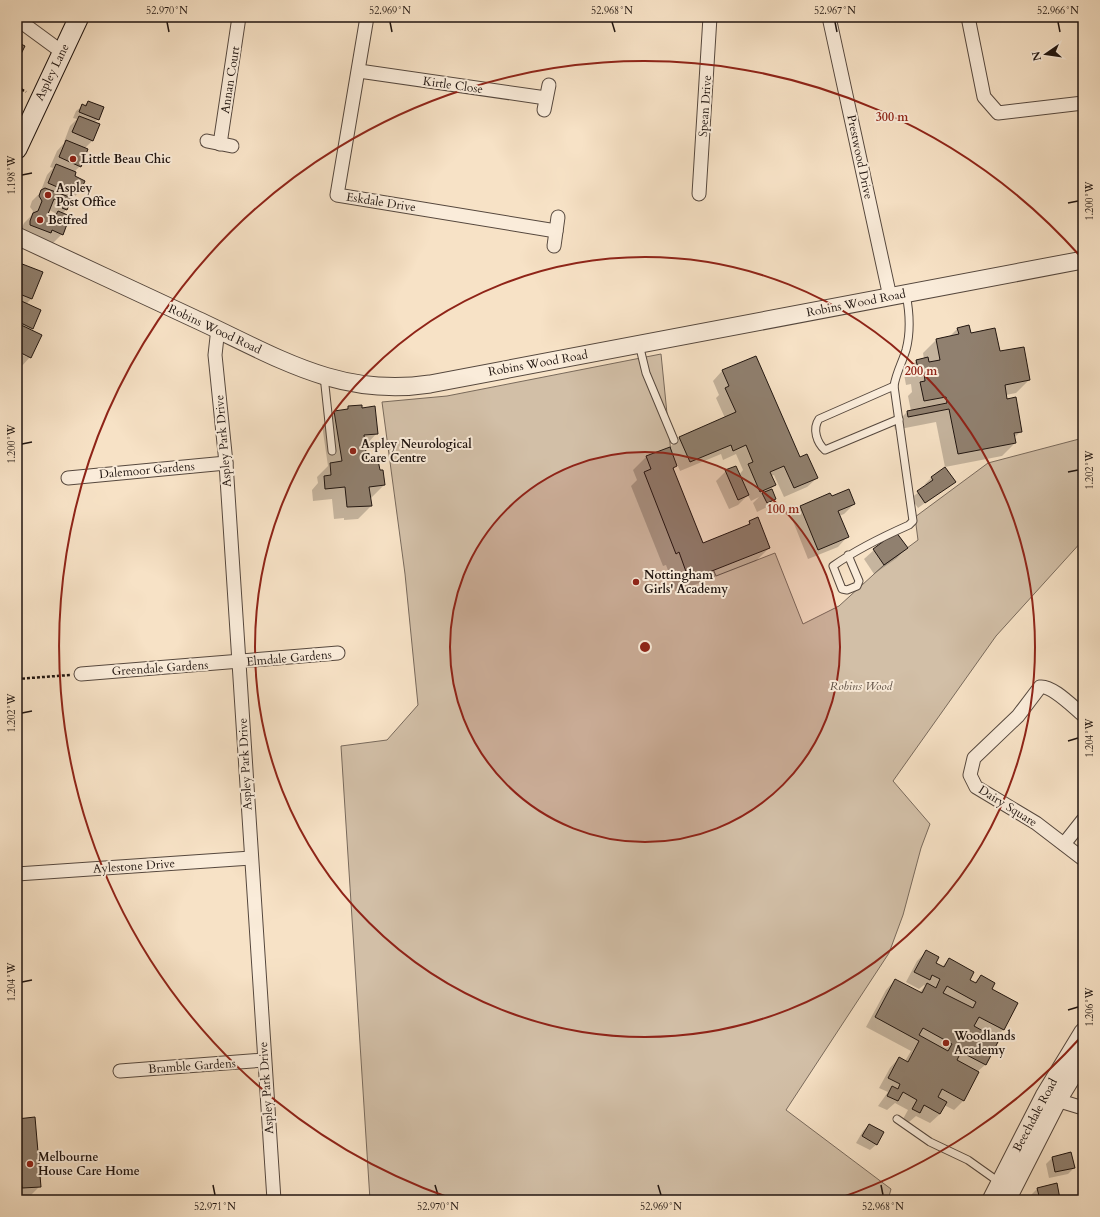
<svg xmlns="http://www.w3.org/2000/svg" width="1100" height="1217" font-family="Cardo,serif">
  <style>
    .green { fill: #d2bfa7; stroke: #796a5c }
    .shadow { fill: #0003; fill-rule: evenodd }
    .building { fill: #90806f; stroke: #201510; fill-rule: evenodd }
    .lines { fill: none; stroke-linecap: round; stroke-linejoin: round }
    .service-casing { stroke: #56483e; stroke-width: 9 }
    .minor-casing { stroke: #56483e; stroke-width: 15 }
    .tertiary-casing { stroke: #56483e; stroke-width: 19 }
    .secondary-casing { stroke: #201510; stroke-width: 21 }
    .path { stroke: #201510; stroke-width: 2.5; stroke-dasharray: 3 2; stroke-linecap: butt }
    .service { stroke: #faecda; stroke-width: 7 }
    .minor { stroke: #faecda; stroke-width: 13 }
    .tertiary { stroke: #faecda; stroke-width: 17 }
    .secondary { stroke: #faecda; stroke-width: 19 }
    .ticks { fill: none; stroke: #201510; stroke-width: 1.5 }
    .ring { fill: none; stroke: #8f2418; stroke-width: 2 }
    .poi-dot { fill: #8f2418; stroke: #faecda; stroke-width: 1.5 }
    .labels { text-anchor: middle; stroke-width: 4; stroke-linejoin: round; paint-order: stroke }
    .street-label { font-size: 12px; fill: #201510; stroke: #faecda }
    .poi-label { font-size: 12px; font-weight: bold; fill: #201510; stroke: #faecda; text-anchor: start }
    .park-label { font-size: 12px; font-style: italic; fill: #5e5045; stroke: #faecda }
    .centre { fill: #8f2418; stroke: #faecda; stroke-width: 2 }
    .ring-label { font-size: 12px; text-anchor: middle; font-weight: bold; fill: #8f2418; stroke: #faecda; stroke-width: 4; stroke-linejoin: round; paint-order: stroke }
    .neatline { fill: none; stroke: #201510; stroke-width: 1.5 }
    .ticks-label { font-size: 10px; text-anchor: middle; fill: #201510 }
  </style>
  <rect width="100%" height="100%" fill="#f7e2c6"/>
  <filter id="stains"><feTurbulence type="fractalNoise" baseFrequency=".005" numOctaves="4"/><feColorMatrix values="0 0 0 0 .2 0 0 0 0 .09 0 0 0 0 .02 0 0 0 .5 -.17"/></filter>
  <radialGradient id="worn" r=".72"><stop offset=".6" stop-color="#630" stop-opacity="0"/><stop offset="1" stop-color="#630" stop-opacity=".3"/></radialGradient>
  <polygon class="green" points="661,354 672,463 675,478 716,576 775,553 803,624 839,606 884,565 918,540 915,517 988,463 1083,438 1083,540 996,636 893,781 930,824 921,848 903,915 889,953 786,1110 891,1189 888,1200 370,1200 341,746 387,740 418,705 405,574 382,402 447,396"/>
  <g class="shadow">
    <path d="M88 102 98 119 94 123 93 140 84 149 80 166 74 172V177L84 181 79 192 69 202 66 210 62 214V234L52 244 20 232 24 223 31 216 33 211 30 207 32 201 40 193 47 175 53 168 50 167 57 151 65 142H64L70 126 77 119 73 118 76 111ZM49 210 55 213 53 217 47 215Z"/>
    <polygon points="17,263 42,273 31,299 26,304 32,328 30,330 30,357 21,367 17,365 17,353 28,357 28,355 17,350"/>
    <polygon points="958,328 970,334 999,352 1029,380 1016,393 1006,395 1021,431 1014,438 1015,443 1002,456 945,467 936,422 895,430 894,425 907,412 911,411 908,396 912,392 911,384 906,385 904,374 917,360 924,359 923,353 936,340 949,337"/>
    <polygon points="755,357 799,458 817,478 807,487 784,497 774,475 771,476 775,485 771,489 775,499 765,508 757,512 753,503 759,497 751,501 748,495 738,505 729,509 716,481 726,471 739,475 743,470 736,454 723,460 721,454 680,471 677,464 673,469 703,544 744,528 750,522 769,548 756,561 676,592 666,565 663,566 631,486 637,480 633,470 646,457 670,447 680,437 725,418 716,398 719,395 713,381 722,371"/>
    <polygon points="348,407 377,433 364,447 366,462 384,485 371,498 371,506 358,519 344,520 344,518 334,519 332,499 313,501 312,490 318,483 317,477 328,466 322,425 335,412 345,411"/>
    <polygon points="932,477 954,482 918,508 911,498 927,486 925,484"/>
    <polygon points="831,498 854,504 844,514 839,516 847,537 838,547 808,559 791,516 800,507"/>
    <polygon points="906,548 897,558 874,574 864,559 874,550"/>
    <path d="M926 952 935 963 942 967 949 959 969 980 974 983 981 976 990 990 1017 1004 1003 1030 995 1038 998 1040 985 1065 977 1072 964 1100 954 1110 944 1105 940 1114 930 1123 916 1116 909 1122 903 1119 908 1110 895 1103 887 1110 878 1106 888 1092 879 1088 890 1068 899 1058 905 1061 911 1051 866 1027 886 990 895 980 919 993 925 986 924 985 919 989 906 982 917 961ZM938 1086 962 1098V1100L937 1087Z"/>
    <polygon points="17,1120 40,1186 27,1199 17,1200"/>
    <polygon points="869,1125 877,1144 870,1150 856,1143 863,1131"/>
    <polygon points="1083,1144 1083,1158 1080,1157"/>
    <polygon points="1052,1158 1074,1168 1068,1174 1049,1178 1046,1164"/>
    <polygon points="1037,1189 1059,1199 1032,1200 1031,1195"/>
  </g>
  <g class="building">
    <polygon points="17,42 25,46 17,62"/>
    <polygon points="88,101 104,107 99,120 79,112 82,104 86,106"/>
    <polygon points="79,116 100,124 93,141 72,132"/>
    <polygon points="66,140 88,149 81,167 59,157"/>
    <polygon points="56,164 76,172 75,176 85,181 80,192 70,188 69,192 48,183"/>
    <polygon points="45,188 72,198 67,210 62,208 64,203 54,199 48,214 55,217 58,211 70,216 63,235 52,230 51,233 30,225 30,221 33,213 38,211 42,201 39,196 41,190"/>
    <polygon points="17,262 43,272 32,299 17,293"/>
    <polygon points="17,299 41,310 33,329 17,321"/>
    <polygon points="17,323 42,335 31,358 17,351"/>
    <polygon points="969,325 971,333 995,328 1000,351 1024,347 1030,380 1005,385 1007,399 1016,397 1022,432 1014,433 1016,443 958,454 949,409 908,417 907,411 947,403 946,397 924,401 920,382 925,381 924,372 919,373 916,360 928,357 929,362 940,360 936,339 959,334 957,328"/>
    <polygon points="756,356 800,457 807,454 818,478 794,488 784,466 770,472 776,485 760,492 748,464 753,462 746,445 733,451 731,445 690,462 679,437 736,412 725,388 729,386 722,370"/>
    <polygon points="362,405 362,408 375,406 378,434 364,435 367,461 378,460 380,470 383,470 385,485 369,487 372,506 347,507 345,487 325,489 324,476 331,475 330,463 342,461 334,411 348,409 348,406"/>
    <polygon points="670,447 677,466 673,468 703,543 750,524 749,521 758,517 770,548 689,580 679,552 676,554 644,472 651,469 646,456"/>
    <polygon points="736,466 749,495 738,500 725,470"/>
    <polygon points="945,467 956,482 925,503 917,491 933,480 931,477"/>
    <polygon points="772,489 776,499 767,503 762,493"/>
    <polygon points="849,489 855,504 838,511 849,537 818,550 800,506 830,493 832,496"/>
    <polygon points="896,532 908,548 884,565 873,549"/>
    <path d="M926 950 939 957 936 963 944 967 949 958 974 972 970 980 976 983 981 975 995 983 992 989 1018 1003 1004 1030 979 1017 974 1026 999 1040 986 1065 961 1052 957 1060 979 1072 964 1101 942 1089 938 1097 947 1102 940 1114 924 1105 920 1113 912 1109 917 1100 903 1092 898 1101 887 1096 892 1086 898 1089 900 1084 888 1078 899 1057 908 1062 919 1041 875 1017 895 979 922 993 927 983 936 988 940 979 932 975 930 980 914 972ZM947 986 976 1002 973 1008 943 993ZM923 1028 952 1044 948 1051 919 1035Z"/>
    <polygon points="35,1117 41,1187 22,1188 17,1141 17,1119"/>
    <polygon points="869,1124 884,1132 877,1145 862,1136"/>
    <polygon points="1071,1152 1075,1168 1055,1172 1052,1157"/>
    <polygon points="1057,1183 1060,1199 1040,1200 1037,1188"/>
  </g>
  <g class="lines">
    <g class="service-casing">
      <g id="service">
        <polyline points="639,344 646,373 674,440"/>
        <polyline points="324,376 332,451"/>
        <path d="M894 386 819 419C812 429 817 443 825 450L899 419"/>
        <path d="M848 555 859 581 857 586 847 590 842 589 833 566C857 549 882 537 909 525L913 521 894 386C896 373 902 363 906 350 911 331 910 314 906 294"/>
        <polyline points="897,1119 930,1142 968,1160 999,1182"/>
      </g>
    </g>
    <g class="minor-casing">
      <g id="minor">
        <polyline points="367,17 337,195 556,231"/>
        <polyline points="829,17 890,297"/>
        <polyline points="968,17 984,97 998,113 1083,103"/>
        <polyline points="17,19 62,52"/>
        <polyline points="359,71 546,98"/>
        <polyline points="544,110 549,85"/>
        <polyline points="207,141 232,146"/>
        <polyline points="220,144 239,17"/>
        <polyline points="699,194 710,17"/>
        <polyline points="554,246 558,217"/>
        <polyline points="222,331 217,337 215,355 226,463 274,1200"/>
        <polyline points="68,478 226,463"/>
        <polyline points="81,674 338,653"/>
        <path d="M1083 715C1073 707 1052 685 1040 687L1018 716 974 758 970 775 976 787 1036 823 1083 859"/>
        <polyline points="1064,844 1083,820"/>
        <polyline points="17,874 251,858"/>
        <polyline points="120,1071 264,1060"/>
        <polyline points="1050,1098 1083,1108"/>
      </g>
    </g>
    <g class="tertiary-casing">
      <g id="tertiary">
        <path d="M17 236C76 263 134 291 193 318 274 355 337 398 430 384L1083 260"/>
        <polyline points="991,1200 1044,1096 1083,1032"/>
        <polyline points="1007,1200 1058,1100 1083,1059"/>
      </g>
    </g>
    <g class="secondary-casing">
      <polyline id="secondary" points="17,149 79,17"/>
    </g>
    <g class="path">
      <polyline points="17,87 26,92"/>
      <polyline points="17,679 70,675"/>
    </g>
    <use href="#service" class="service"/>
    <use href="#minor" class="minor"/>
    <use href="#tertiary" class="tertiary"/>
    <use href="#secondary" class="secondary"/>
  </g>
  <path class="ticks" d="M167 22 169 32M390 22 392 32M612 22 615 32M835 22 837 32M1058 22 1060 32M22 175 32 173M1068 203 1078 201M22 444 32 442M1068 472 1078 470M22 713 32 711M1068 741 1078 738M22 982 32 980M1068 1010 1078 1007M213 1185 215 1195M435 1185 438 1195M658 1185 661 1195M881 1185 883 1195"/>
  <circle cx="645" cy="647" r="195" fill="#8f2418" fill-opacity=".12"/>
  <g class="ring">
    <circle cx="645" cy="647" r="195"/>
    <circle cx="645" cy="647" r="390"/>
    <path d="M1080 1038A585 585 0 0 1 840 1198M450 1198A585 585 0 1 1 1080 256"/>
  </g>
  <g class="poi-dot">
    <circle cx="73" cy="159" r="4"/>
    <circle cx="48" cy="195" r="4"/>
    <circle cx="40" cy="220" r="4"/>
    <circle cx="353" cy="451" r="4"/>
    <circle cx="636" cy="582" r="4"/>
    <circle cx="946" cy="1043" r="4"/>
    <circle cx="30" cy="1164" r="4"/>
  </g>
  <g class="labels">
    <g class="street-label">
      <text transform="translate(52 72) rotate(-64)" y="4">Aspley Lane</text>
      <text transform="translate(230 80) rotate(-81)" y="4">Annan Court</text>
      <text transform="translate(453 85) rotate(8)" y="4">Kirtle Close</text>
      <text transform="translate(705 106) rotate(-86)" y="4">Spean Drive</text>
      <text transform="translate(860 157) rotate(78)" y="4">Prestwood Drive</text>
      <text transform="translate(381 202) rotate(9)" y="4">Eskdale Drive</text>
      <text transform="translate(856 303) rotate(-11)" y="4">Robins Wood Road</text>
      <text transform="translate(215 329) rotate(25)" y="4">Robins Wood Road</text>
      <text transform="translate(538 363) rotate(-10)" y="4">Robins Wood Road</text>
      <text transform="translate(223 441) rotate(-95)" y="4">Aspley Park Drive</text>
      <text transform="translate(147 470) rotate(-5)" y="4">Dalemoor Gardens</text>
      <text transform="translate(289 658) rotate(-5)" y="4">Elmdale Gardens</text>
      <text transform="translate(160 668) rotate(-4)" y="4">Greendale Gardens</text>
      <text transform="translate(245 764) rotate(-93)" y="4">Aspley Park Drive</text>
      <text transform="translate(1008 806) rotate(32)" y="4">Dairy Square</text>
      <text transform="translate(134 866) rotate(-4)" y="4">Aylestone Drive</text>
      <text transform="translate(192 1066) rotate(-4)" y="4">Bramble Gardens</text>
      <text transform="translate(266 1088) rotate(-94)" y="4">Aspley Park Drive</text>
      <text transform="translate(1035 1115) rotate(-62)" y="4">Beechdale Road</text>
    </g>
    <g class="poi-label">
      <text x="81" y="163">Little Beau Chic</text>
      <text x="56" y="192">Aspley<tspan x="56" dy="14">Post Office</tspan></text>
      <text x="48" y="224">Betfred</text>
      <text x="361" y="448">Aspley Neurological<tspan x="361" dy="14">Care Centre</tspan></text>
      <text x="644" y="579">Nottingham<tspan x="644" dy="14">Girls' Academy</tspan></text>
      <text x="954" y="1040">Woodlands<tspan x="954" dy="14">Academy</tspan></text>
      <text x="38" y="1161">Melbourne<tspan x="38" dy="14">House Care Home</tspan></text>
    </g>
    <g class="park-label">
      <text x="861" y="690">Robins Wood</text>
    </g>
  </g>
  <circle cx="645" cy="647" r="6" class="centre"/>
  <g class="ring-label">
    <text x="892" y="121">300 m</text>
    <text x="921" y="375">200 m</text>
    <text x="783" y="513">100 m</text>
  </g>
  <rect width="1100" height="1217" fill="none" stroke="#f7e2c6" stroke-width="44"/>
  <g transform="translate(1046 54) rotate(257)" stroke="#faecda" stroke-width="3" paint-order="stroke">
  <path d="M0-3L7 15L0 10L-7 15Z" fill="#201510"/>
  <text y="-6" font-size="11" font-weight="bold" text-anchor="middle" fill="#201510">N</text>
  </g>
  <rect x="22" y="22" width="1056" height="1173" class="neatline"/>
  <g class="ticks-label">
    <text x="167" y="14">52.970°N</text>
    <text x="390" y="14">52.969°N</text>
    <text x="612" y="14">52.968°N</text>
    <text x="835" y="14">52.967°N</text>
    <text x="1058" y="14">52.966°N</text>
    <text transform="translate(11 175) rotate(-90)" y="4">1.198°W</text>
    <text transform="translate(1089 201) rotate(-90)" y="4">1.200°W</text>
    <text transform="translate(11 444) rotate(-90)" y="4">1.200°W</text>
    <text transform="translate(1089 470) rotate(-90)" y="4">1.202°W</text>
    <text transform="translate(11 713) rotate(-90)" y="4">1.202°W</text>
    <text transform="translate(1089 738) rotate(-90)" y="4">1.204°W</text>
    <text transform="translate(11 982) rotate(-90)" y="4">1.204°W</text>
    <text transform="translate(1089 1007) rotate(-90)" y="4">1.206°W</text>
    <text x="215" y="1210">52.971°N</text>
    <text x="438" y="1210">52.970°N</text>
    <text x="661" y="1210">52.969°N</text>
    <text x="883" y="1210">52.968°N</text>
  </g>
  <rect width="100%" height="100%" filter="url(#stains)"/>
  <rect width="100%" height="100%" fill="url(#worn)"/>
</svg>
